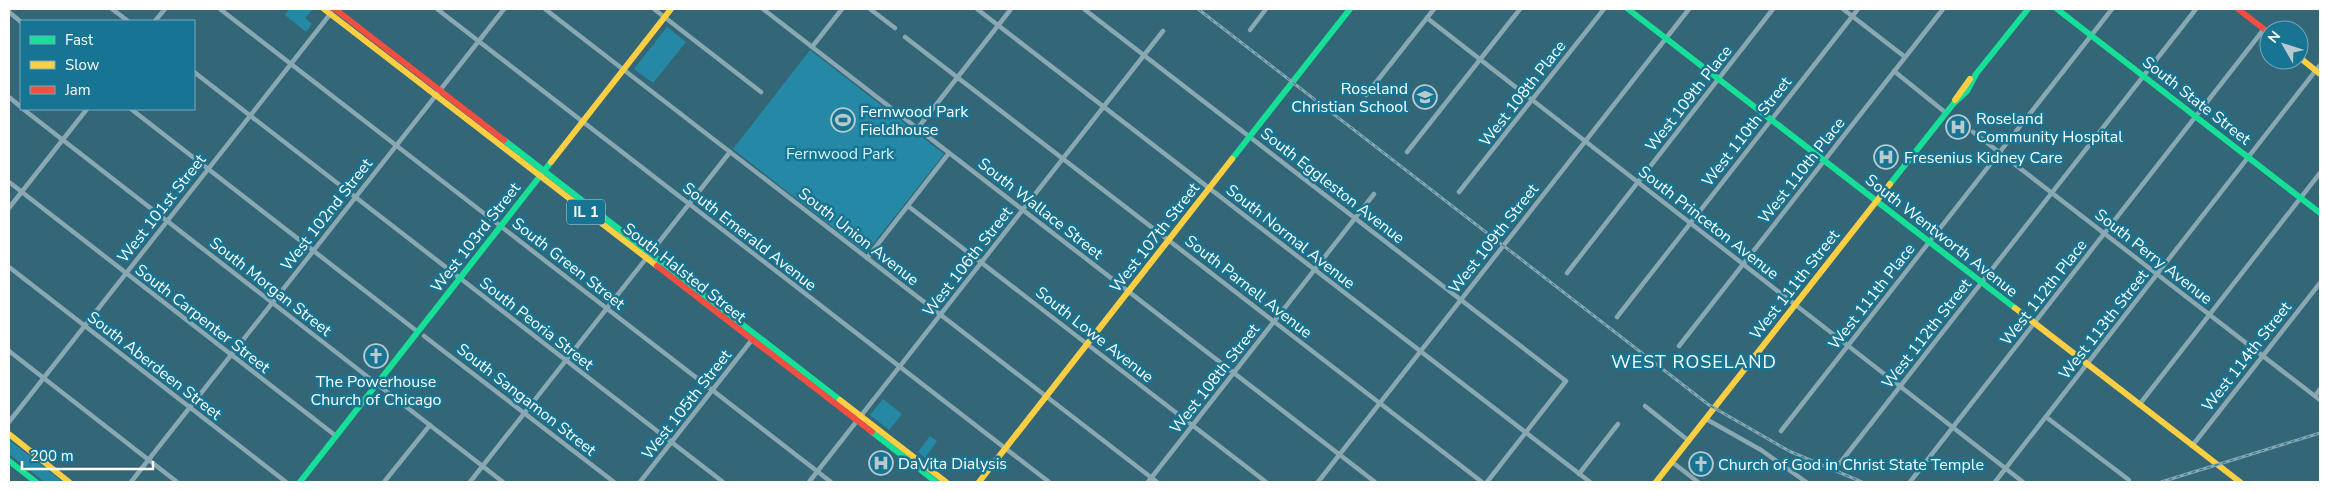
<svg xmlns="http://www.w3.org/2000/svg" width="2329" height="491" font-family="'Nunito Sans',sans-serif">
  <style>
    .green { fill: #2589a6 }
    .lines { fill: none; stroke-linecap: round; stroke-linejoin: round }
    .street { stroke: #89a8b2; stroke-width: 4.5 }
    .fast { stroke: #16e098; stroke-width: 6 }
    .slow { stroke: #ffcf43; stroke-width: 6 }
    .jam { stroke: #f24e42; stroke-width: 6 }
    .rail-casing { stroke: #89a7b2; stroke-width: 3 }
    .rail { stroke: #177492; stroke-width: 1; stroke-dasharray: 4; stroke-linecap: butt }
    .labels { text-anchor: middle; stroke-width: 5; stroke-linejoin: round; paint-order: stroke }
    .shield { fill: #177492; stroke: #b9d5de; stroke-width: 1 }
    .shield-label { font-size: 15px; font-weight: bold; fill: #fff }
    .poi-label { font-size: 16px; fill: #fff; stroke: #177492; text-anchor: start }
    .street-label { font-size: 16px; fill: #fff; stroke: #177492 }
    .park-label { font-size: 16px; fill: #d0f2fb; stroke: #177492 }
    .neighbourhood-label { font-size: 18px; letter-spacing: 1px; fill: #fff; stroke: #177492 }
  </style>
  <rect width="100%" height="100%" fill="#336676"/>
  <g class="green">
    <polygon points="289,9 313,9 305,18 312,24 306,32 285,15"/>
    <polygon points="667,27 686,42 653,83 634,69"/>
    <polygon points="810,50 944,154 866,253 733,149"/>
    <polygon points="883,399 902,414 889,430 870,415"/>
    <polygon points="930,436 937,441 925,458 918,452"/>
    <polygon points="9,440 63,482 45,482 13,457 9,454"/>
  </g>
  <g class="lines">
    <g class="street">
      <polyline points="112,9 128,21"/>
      <polyline points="220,9 831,482"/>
      <polyline points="437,9 1049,482"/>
      <polyline points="545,9 1157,482"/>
      <polyline points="654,9 761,92"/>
      <polyline points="763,9 1375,482"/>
      <polyline points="870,9 895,28"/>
      <polyline points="977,9 1590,482"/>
      <polyline points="1084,9 1566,381 1487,482"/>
      <polyline points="1843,9 1905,57"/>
      <polyline points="9,12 21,22"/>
      <polyline points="1427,18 2023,482"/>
      <polyline points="155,21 165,9"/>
      <polyline points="1250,30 1266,9"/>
      <polyline points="905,37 1482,482"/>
      <polyline points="812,47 842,9"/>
      <polyline points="1894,71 1946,113"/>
      <polyline points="194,72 723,482"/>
      <polyline points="1366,95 1434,9"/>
      <polyline points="9,97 21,107"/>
      <polyline points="23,109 503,482"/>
      <polyline points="131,109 418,332"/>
      <polyline points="917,129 1011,9"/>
      <polyline points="1973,132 2320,400"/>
      <polyline points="1407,152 1520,9"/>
      <polyline points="9,182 336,436"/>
      <polyline points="1459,192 1604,9"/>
      <polyline points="908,206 1266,482"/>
      <polyline points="9,208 87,109"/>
      <polyline points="867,258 949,153"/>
      <polyline points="9,267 286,482"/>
      <polyline points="1567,273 1773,9"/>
      <polyline points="1617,317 1858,9"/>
      <polyline points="424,336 614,482"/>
      <polyline points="1679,346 1943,9"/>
      <polyline points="9,351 177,482"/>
      <polyline points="2315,396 2320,389"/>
      <polyline points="2139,405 2320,173"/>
      <polyline points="1645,406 1689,441"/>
      <polyline points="2046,417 2129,480"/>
      <polyline points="1706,419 1761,450 1806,482"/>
      <polyline points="9,422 331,13"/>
      <polyline points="1781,431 2112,9"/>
      <polyline points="2192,446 2320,283"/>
      <polyline points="1672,462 1698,482"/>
      <polyline points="1840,463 2196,9"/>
      <polyline points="1579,474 1618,424"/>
      <polyline points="131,482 504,9"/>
      <polyline points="384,482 430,425"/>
      <polyline points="470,482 730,152"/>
      <polyline points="640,482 751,341"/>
      <polyline points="809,482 1163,31"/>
      <polyline points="1148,482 1374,194"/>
      <polyline points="1318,482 1689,9"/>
      <polyline points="1910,482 2264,29"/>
      <polyline points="1995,482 2320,65"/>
    </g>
    <g class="fast">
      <polyline points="1628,9 2015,308"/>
      <polyline points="2057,9 2320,213"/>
      <polyline points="504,140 840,400"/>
      <polyline points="1232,159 1350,9"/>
      <polyline points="1890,184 1954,103 1967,91 1976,74 2028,9"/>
      <polyline points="872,432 936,482"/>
      <polyline points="9,461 36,482"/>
      <polyline points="300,482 551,162"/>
    </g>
    <g class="slow">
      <polyline points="324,9 657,266"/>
      <polyline points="2299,57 2320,74"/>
      <polyline points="1955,100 1970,79"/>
      <polyline points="551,162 671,9"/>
      <polyline points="2015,308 2240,482"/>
      <polyline points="840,400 946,482"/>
      <polyline points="9,434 69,482"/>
      <polyline points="979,482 1232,159"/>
      <polyline points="1656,482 1890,184"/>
    </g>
    <g class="jam">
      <polyline points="335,9 504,140"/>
      <polyline points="2238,9 2269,33"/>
      <polyline points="657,266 872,432"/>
    </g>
    <g class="rail-casing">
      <g id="rail">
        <polyline points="1198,9 1709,405 1789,451 1862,482"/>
        <polyline points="2161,482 2320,433"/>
      </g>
    </g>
    <use href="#rail" class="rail"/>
  </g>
  <defs>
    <g id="school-ring" transform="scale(1.25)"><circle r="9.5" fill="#177492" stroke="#b8c9cf" stroke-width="1.5"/><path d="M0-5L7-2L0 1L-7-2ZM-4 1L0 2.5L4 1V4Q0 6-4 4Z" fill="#b8c9cf"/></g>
    <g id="stadium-ring" transform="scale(1.25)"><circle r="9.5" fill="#177492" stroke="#b8c9cf" stroke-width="1.5"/><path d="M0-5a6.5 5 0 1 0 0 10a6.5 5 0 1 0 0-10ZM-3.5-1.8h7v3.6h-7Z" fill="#b8c9cf"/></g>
    <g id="hospital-ring" transform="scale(1.25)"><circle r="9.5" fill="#177492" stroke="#b8c9cf" stroke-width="1.5"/><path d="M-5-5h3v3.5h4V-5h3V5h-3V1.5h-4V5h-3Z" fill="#b8c9cf"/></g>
    <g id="church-ring" transform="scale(1.25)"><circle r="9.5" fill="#177492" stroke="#b8c9cf" stroke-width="1.5"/><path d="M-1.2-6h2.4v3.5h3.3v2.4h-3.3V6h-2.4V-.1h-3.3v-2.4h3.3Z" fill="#b8c9cf"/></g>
  </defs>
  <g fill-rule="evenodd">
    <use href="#school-ring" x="1425" y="97"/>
    <use href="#stadium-ring" x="843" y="120"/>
    <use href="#hospital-ring" x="1958" y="127"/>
    <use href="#hospital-ring" x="1886" y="157"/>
    <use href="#church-ring" x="376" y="356"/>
    <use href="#hospital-ring" x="881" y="463"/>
    <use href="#church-ring" x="1701" y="464"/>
  </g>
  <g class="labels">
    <rect class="shield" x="567" y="199.5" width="38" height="25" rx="4"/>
    <g class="shield-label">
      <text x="586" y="217">IL 1</text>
    </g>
    <g class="poi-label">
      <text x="1408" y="94" text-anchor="end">Roseland<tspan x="1408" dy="18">Christian School</tspan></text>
      <text x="860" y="117">Fernwood Park<tspan x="860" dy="18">Fieldhouse</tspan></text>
      <text x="1976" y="124">Roseland<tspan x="1976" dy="18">Community Hospital</tspan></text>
      <text x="1904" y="163">Fresenius Kidney Care</text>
      <text x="376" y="387" text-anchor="middle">The Powerhouse<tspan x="376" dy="18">Church of Chicago</tspan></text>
      <text x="898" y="469">DaVita Dialysis</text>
      <text x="1718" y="470">Church of God in Christ State Temple</text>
    </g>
    <g class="street-label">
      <text transform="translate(1522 93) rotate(-52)" y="6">West 108th Place</text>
      <text transform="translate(1688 98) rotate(-52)" y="6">West 109th Place</text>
      <text transform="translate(2197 100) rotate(38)" y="6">South State Street</text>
      <text transform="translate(1746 131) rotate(-52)" y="6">West 110th Street</text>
      <text transform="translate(1801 170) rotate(-52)" y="6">West 110th Place</text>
      <text transform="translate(1333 185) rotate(38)" y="6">South Eggleston Avenue</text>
      <text transform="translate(161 208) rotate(-52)" y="6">West 101st Street</text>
      <text transform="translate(1041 208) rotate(38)" y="6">South Wallace Street</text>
      <text transform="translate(326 214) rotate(-52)" y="6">West 102nd Street</text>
      <text transform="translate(1709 222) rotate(38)" y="6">South Princeton Avenue</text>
      <text transform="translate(1942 235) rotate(38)" y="6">South Wentworth Avenue</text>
      <text transform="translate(750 236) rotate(38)" y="6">South Emerald Avenue</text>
      <text transform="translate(859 236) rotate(38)" y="6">South Union Avenue</text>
      <text transform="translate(1291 236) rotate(38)" y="6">South Normal Avenue</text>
      <text transform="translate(475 237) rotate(-52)" y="6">West 103rd Street</text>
      <text transform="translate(1154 237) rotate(-52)" y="6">West 107th Street</text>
      <text transform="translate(1493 238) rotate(-52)" y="6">West 109th Street</text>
      <text transform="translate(2154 256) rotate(38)" y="6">South Perry Avenue</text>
      <text transform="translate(967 261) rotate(-52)" y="6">West 106th Street</text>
      <text transform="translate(569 263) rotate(38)" y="6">South Green Street</text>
      <text transform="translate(685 272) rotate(38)" y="6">South Halsted Street</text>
      <text transform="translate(1794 284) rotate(-52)" y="6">West 111th Street</text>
      <text transform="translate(271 286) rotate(38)" y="6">South Morgan Street</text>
      <text transform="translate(1249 286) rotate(38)" y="6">South Parnell Avenue</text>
      <text transform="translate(2043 292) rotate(-52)" y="6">West 112th Place</text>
      <text transform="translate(1871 296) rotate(-52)" y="6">West 111th Place</text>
      <text transform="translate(203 318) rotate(38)" y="6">South Carpenter Street</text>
      <text transform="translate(537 323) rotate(38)" y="6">South Peoria Street</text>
      <text transform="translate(2103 324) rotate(-52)" y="6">West 113th Street</text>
      <text transform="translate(1926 333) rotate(-52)" y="6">West 112th Street</text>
      <text transform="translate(1095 334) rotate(38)" y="6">South Lowe Avenue</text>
      <text transform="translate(2246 356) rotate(-52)" y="6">West 114th Street</text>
      <text transform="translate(155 365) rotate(38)" y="6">South Aberdeen Street</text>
      <text transform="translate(1214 378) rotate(-52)" y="6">West 108th Street</text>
      <text transform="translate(527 399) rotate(38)" y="6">South Sangamon Street</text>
      <text transform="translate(686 404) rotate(-52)" y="6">West 105th Street</text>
    </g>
    <g class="park-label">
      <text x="840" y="159">Fernwood Park</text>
    </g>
    <g class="neighbourhood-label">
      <text x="1694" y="368">WEST ROSELAND</text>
    </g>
  </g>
  <rect width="2329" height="491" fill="none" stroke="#ffffff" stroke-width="20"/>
  <rect x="20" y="20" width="175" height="90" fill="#177492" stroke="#74acbe"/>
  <rect x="30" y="36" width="25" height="8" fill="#16e098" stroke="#74acbe"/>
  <text x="65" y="45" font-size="15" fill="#ffffff">Fast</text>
  <rect x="30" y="61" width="25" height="8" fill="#ffcf43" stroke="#74acbe"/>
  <text x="65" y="70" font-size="15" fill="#ffffff">Slow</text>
  <rect x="30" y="86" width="25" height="8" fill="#f24e42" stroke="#74acbe"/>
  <text x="65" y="95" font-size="15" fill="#ffffff">Jam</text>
  <g transform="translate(2284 45) rotate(309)"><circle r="24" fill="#177492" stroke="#74acbe"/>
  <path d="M0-4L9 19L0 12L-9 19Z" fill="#b8c9cf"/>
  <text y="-8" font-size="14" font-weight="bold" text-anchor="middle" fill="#ffffff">N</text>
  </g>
  <path d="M22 461v8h131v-8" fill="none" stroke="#ffffff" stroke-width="2.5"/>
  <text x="30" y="461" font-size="15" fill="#ffffff" stroke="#177492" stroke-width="4" paint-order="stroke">200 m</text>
</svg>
